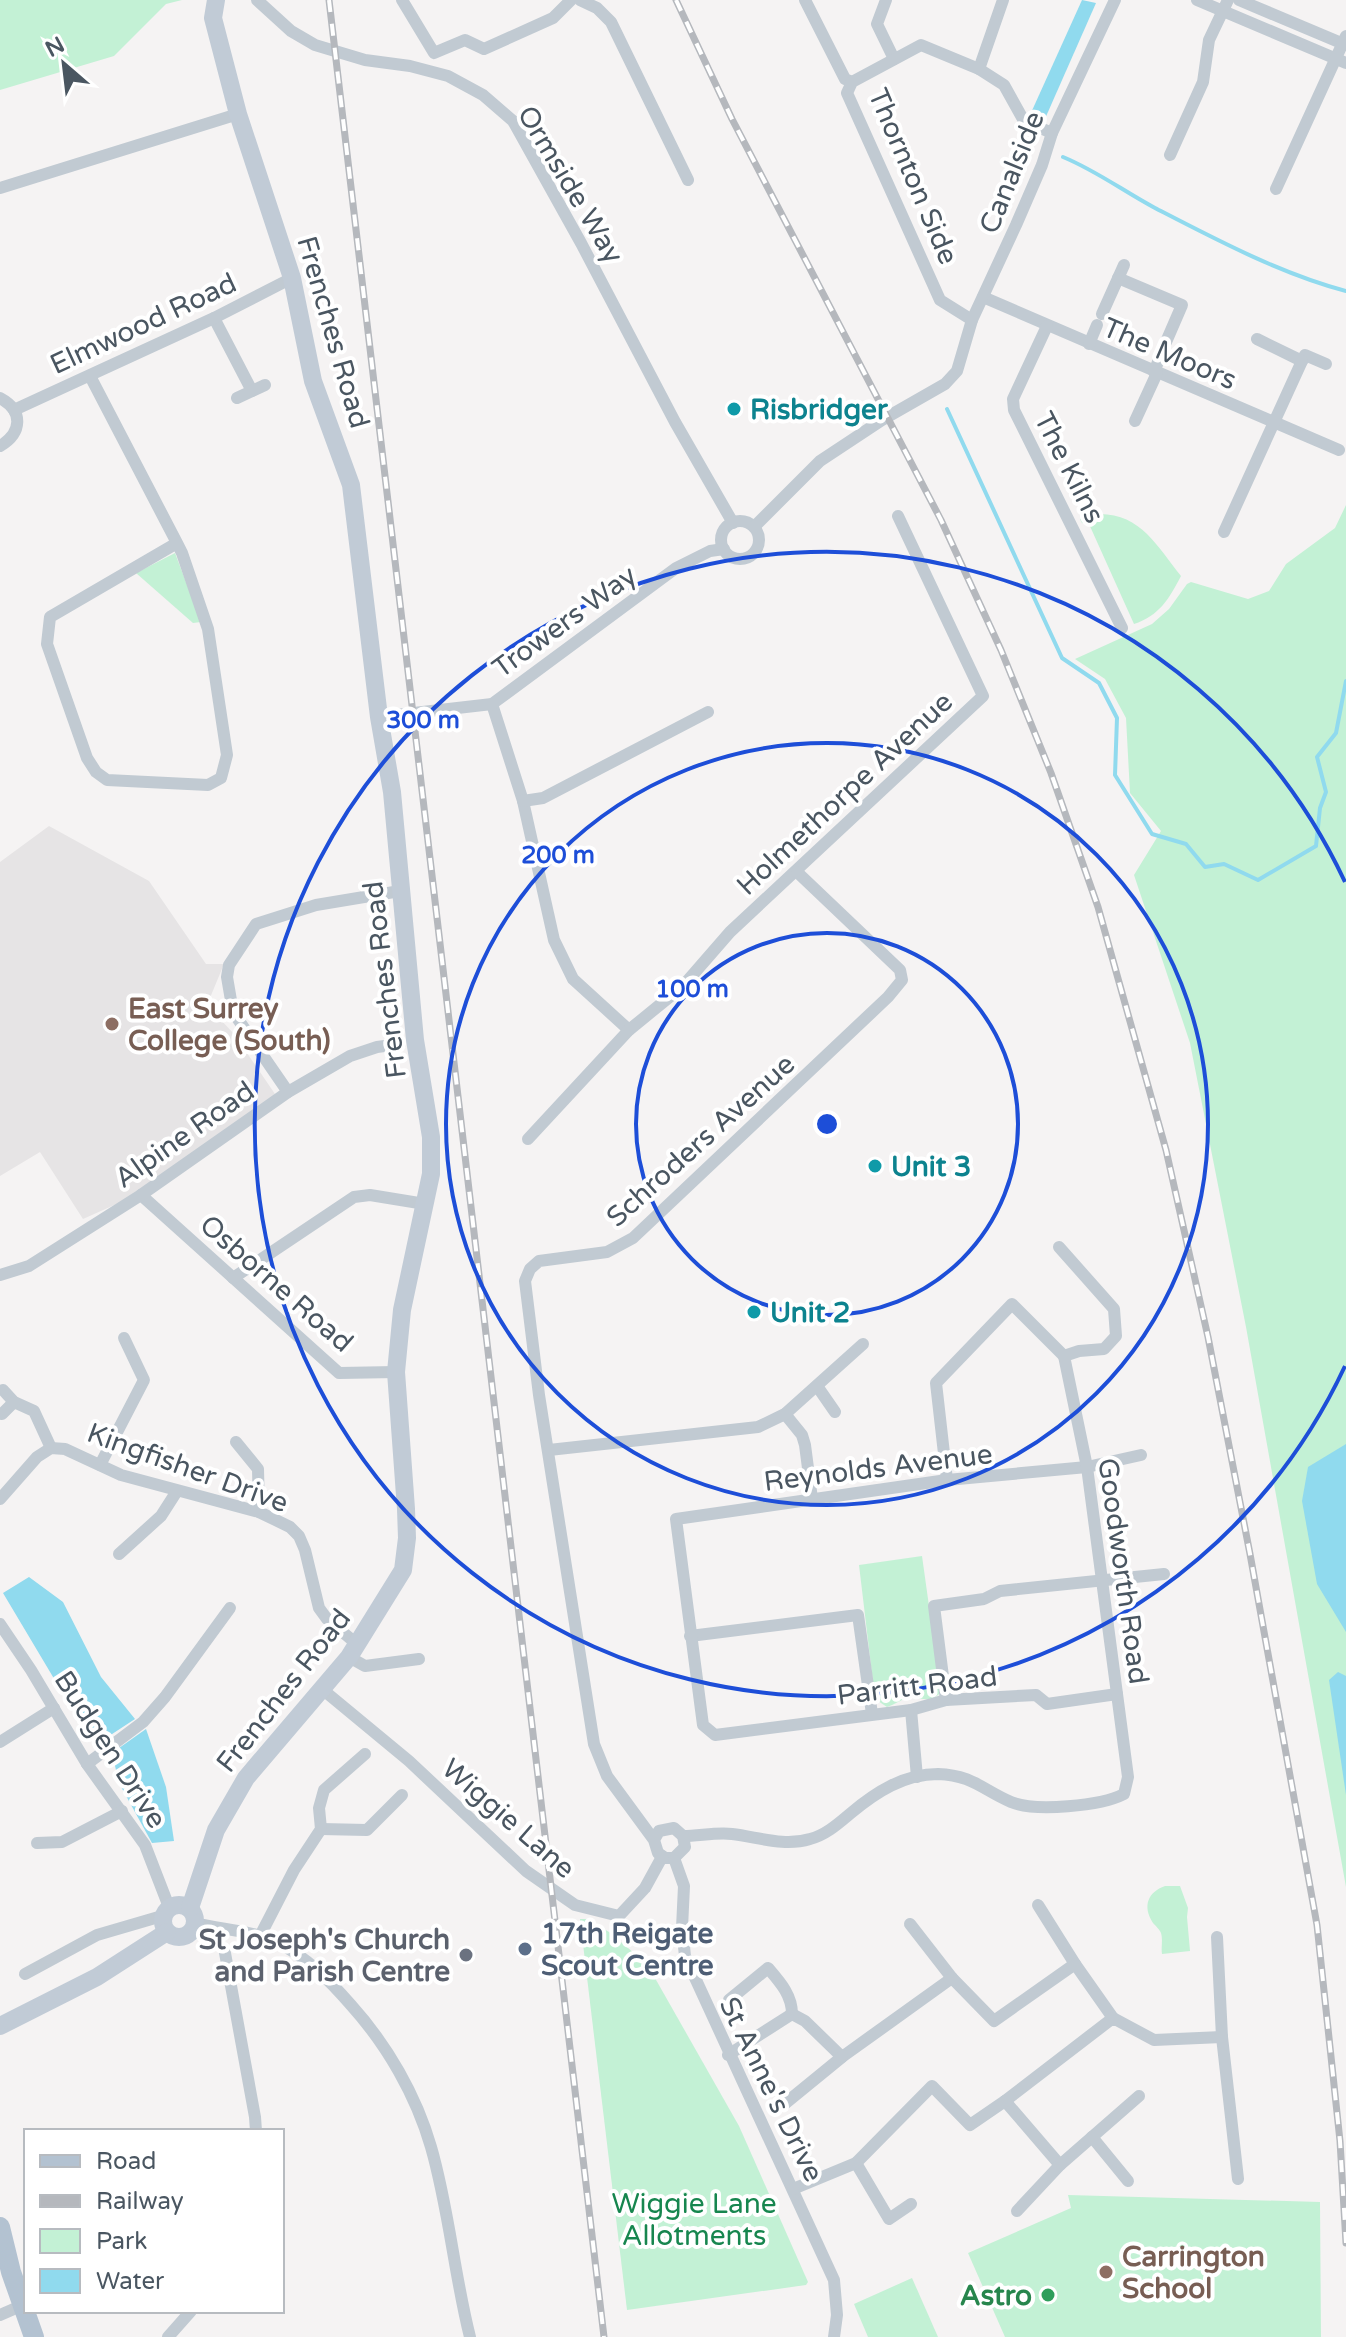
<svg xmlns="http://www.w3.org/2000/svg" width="1346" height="2337" font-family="'Varela Round',sans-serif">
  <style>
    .education { fill: #e6e4e5 }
    .green { fill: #c3f1d5 }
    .water { fill: #90daee }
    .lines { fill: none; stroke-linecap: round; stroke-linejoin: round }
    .stream { stroke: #90daee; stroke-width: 4 }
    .street { stroke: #c1cad2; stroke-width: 12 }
    .secondary { stroke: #c1cbd6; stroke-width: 18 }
    .primary { stroke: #b3c2d1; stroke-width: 20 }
    .rail-casing { stroke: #b5b8bd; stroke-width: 7 }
    .rail { stroke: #fff; stroke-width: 4; stroke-dasharray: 12; stroke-linecap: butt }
    .ring { fill: none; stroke: #1d4ed8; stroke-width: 4 }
    .culture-dot { fill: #0f9aa8; stroke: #fff; stroke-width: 3 }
    .education-dot { fill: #8d6e63; stroke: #fff; stroke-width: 3 }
    .service-dot { fill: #5c6f8a; stroke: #fff; stroke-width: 3 }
    .worship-dot { fill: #6b7280; stroke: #fff; stroke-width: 3 }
    .leisure-dot { fill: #2e9e5b; stroke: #fff; stroke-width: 3 }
    .labels { text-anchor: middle; stroke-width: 8; stroke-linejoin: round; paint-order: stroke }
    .street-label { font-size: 28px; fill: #4a5661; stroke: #fff }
    .culture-label { font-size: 28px; font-weight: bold; fill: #0d838f; stroke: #fff; text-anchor: start }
    .education-label { font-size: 28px; font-weight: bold; fill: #785e54; stroke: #fff; text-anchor: start }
    .service-label { font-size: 28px; font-weight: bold; fill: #4e5e75; stroke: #fff; text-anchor: start }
    .worship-label { font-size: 28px; font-weight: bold; fill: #5b616d; stroke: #fff; text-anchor: end }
    .park-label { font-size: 28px; fill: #17864f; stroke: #fff }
    .leisure-label { font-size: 28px; font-weight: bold; fill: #27864d; stroke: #fff; text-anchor: end }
    .centre { fill: #1d4ed8; stroke: #fff; stroke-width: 4 }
    .ring-label { font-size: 24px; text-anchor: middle; font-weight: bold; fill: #1d4ed8; stroke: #fff; stroke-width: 8; stroke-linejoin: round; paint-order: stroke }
  </style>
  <rect width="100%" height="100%" fill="#f5f3f3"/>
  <polygon class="education" points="49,826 149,881 206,964 224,964 207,1005 234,1034 275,1094 267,1103 121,1202 83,1219 40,1152 0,1176 0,862"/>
  <g class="green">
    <polygon points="0,0 182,0 166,4 114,56 0,90"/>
    <polygon points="1346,505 1346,1887 1246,1327 1190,1043 1134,875 1161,831 1130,793 1126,718 1105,679 1075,659 1152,624 1169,609 1187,584 1191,582 1248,599 1269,591 1286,564 1335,528"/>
    <path d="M1096 514C1140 512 1157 546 1181 576 1169 599 1159 616 1134 624L1089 524 1082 523 1080 519Z"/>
    <polygon points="175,553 201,622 193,623 136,573"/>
    <path d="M922 1556 941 1692C929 1706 920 1695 907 1698 900 1700 894 1705 887 1707L875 1699 859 1565Z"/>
    <path d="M1165 1886H1180L1188 1908 1187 1917 1190 1951 1162 1954C1161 1948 1163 1939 1161 1933 1160 1930 1155 1925 1153 1923 1142 1906 1148 1892 1165 1886Z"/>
    <polygon points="580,1919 588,1919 609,1932 647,1964 739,2126 808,2282 806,2285 627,2310"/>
    <polygon points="1068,2195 1320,2202 1321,2337 1005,2337 968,2253 1071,2208"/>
    <polygon points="912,2278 938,2337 868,2337 854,2304"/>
  </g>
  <g class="water">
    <polygon points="1082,0 1096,3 1044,121 1030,115"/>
    <polygon points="1346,1444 1346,1632 1317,1584 1302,1501 1308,1467"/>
    <polygon points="29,1577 63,1602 101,1677 135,1719 106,1738 87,1734 3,1593"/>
    <polygon points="1338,1672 1346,1676 1346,1795 1329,1680"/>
    <polygon points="146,1729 166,1787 174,1841 152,1843 119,1783 112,1753"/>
  </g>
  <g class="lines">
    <g class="stream">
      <path d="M1063 157C1097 171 1123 191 1155 208 1215 239 1281 274 1346 291"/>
      <polyline points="947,409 1062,658 1099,683 1117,718 1115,775 1152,834 1186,844 1205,867 1224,864 1258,880 1316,846 1320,808 1326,792 1317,757 1336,733 1346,681"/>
    </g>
    <g class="street">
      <polyline points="257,0 291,31 315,45 365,60 410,66 448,76 483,95 513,121 581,243 675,422 733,523"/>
      <polyline points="402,0 434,53 465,40 484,49 553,18 571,0"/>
      <polyline points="580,0 597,8 611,22 688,180"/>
      <polyline points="805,0 845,79 852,82"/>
      <polyline points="886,0 877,24 894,59"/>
      <polyline points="1197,0 1346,63"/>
      <polyline points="1239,0 1346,45"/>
      <polyline points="979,69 1003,0"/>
      <polyline points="1170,155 1203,82 1209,40 1228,0"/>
      <polyline points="0,188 238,114"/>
      <polyline points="1276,189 1346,36"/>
      <polyline points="1118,278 1182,305 1166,342"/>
      <polyline points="983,297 1339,450"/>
      <polyline points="1102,314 1124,265"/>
      <polyline points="214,318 252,391"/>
      <polyline points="972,320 940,300 847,93 852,82 921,45 979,69 1004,85 1024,121 1052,133"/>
      <polyline points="1047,326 1013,399 1014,410 1122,628"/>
      <polyline points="1089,344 1097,325"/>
      <polyline points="1302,361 1305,355 1326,364"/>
      <polyline points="1154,372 1162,352"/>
      <polyline points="90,376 177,543 182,553 208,629 227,755 221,778 208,785 107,780 96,772 87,758 47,644 50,617 177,543"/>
      <path d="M0 398C24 411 22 433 0 446"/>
      <polyline points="237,398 265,385"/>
      <polyline points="14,410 214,318 292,278"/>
      <polyline points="1135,421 1157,373"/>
      <circle cx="740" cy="540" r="19"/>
      <polyline points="754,527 820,461 882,420 945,384 957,371 972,320 1016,225 1042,165 1052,133 1115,0"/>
      <polyline points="1224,532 1302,361 1257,339"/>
      <polyline points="492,704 523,801 554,940 573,979 629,1030"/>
      <polyline points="379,717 492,704 676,568 710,551 724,549"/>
      <polyline points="523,801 543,798 708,712"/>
      <polyline points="288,1092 233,1012 227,977 229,965 256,924 316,905 400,891"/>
      <polyline points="528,1139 629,1030 683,986 730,932 983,696 898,516"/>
      <polyline points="141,1195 339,1373 396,1372"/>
      <polyline points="0,1275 29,1266 141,1195 288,1092 350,1056 377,1047 400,1044"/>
      <polyline points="233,1278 354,1197 370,1195 425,1204"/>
      <polyline points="817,1386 835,1412"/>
      <polyline points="3,1390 14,1402 34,1411 51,1448"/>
      <polyline points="2,1414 14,1402"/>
      <polyline points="785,1414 802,1435 805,1445 812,1499"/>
      <polyline points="236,1442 258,1469 259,1512"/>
      <polyline points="549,1450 758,1427 785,1414 863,1344"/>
      <polyline points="100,1465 144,1380 124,1338"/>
      <polyline points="947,1480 936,1383 1012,1304 1064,1356"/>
      <polyline points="0,1499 37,1457 51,1448 65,1449 121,1475 259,1512 290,1527 299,1536 305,1550 319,1608 327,1619 358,1645"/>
      <polyline points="119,1554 161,1516 177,1491"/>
      <polyline points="0,1624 31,1670 87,1764 145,1845 169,1907"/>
      <polyline points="690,1636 858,1615 872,1714"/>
      <polyline points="349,1657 365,1666 419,1659"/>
      <polyline points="322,1689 409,1761 526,1871 575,1905 619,1916 645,1888 662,1857"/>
      <polyline points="1117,1694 1047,1704 1036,1695 946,1700 911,1710 715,1735 703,1725 676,1519 947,1480 1087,1467 1141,1455"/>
      <polyline points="946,1700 934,1606 984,1599 1000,1591 1164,1574"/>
      <polyline points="911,1710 917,1777"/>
      <polyline points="0,1742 54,1708"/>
      <polyline points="87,1764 143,1722 165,1697 230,1608"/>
      <polyline points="321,1829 367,1830 402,1795"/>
      <path d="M683 1836C699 1836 717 1832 732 1834 758 1837 784 1847 810 1839 826 1835 839 1823 851 1813 876 1792 904 1774 938 1774 972 1775 983 1790 1011 1802 1035 1812 1101 1806 1124 1794L1128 1777 1087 1467 1064 1356 1079 1351 1104 1349 1116 1336 1114 1309 1059 1247"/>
      <polyline points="654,1840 659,1831 674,1828 683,1836 685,1847 674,1858 665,1858 658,1853 654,1840 607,1776 594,1744 539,1395 525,1281 530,1269 539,1261 607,1252 633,1238 888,997 902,980 900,970 797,872"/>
      <polyline points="37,1843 62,1842 122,1811"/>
      <polyline points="674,1858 684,1886 682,1928 685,1956 834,2280 837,2315 834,2337"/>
      <polyline points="1038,1905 1075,1964"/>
      <path d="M195 1923C223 1930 252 1930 278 1943 307 1957 330 1981 351 2005 387 2045 416 2095 431 2147 449 2209 454 2274 470 2337"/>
      <polyline points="910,1924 952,1978"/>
      <polyline points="260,1936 294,1870 321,1829 319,1808 324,1790 365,1754"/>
      <polyline points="1217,1937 1222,2037 1238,2179"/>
      <polyline points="225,1953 255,2117 256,2131"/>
      <polyline points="25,1974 97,1935 162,1916"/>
      <path d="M729 2000 768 1968C780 1982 792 1995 792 2014"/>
      <polyline points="728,2055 792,2014 805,2021 842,2057 952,1978 994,2021 1075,1964 1113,2018"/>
      <polyline points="1005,2101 1060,2165"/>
      <polyline points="782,2106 842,2057"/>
      <polyline points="1092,2137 1128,2181"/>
      <polyline points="856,2163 889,2219 911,2204"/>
      <polyline points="793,2189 856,2163 932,2086 970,2125 1005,2101 1113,2018 1154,2040 1222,2037"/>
      <polyline points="1017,2211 1060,2165 1139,2096"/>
      <polyline points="0,2315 23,2305"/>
      <polyline points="168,2337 191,2311"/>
    </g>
    <g class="secondary">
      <circle cx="179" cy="1921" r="16"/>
      <polyline points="190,1908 216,1830 246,1778 349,1657 403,1570 407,1538 406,1509 396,1372 402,1310 431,1174 431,1137 415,1040 392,792 379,717 351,485 313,381 292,278 238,114 213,18 216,0"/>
      <polyline points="0,2026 97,1977 167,1932"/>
    </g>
    <polyline class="primary" points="0,2227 11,2272 34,2337"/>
    <g class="rail-casing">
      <g id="rail">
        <polyline points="329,0 604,2337"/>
        <polyline points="676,0 732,119 941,520 1001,650 1051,773 1098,907 1166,1150 1208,1337 1250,1554 1317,1925 1340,2141 1346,2243"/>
      </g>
    </g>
    <use href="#rail" class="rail"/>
  </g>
  <g class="ring">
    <circle cx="827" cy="1124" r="191"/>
    <circle cx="827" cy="1124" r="381"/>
    <path d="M1345 1366A572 572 0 1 1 1345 882"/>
  </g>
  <g class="culture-dot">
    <circle cx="734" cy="409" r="8"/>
    <circle cx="875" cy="1166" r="8"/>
    <circle cx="754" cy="1312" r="8"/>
  </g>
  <g class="education-dot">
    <circle cx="112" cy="1024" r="8"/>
    <circle cx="1106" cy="2272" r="8"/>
  </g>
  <circle class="service-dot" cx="525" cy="1949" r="8"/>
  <circle class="worship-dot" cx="466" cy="1955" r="8"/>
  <circle class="leisure-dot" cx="1048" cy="2295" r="8"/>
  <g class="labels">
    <g class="street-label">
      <text transform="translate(1011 172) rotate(-68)" y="10">Canalside</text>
      <text transform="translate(914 176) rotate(67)" y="10">Thornton Side</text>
      <text transform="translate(571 184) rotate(59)" y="10">Ormside Way</text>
      <text transform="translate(143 323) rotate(-25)" y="10">Elmwood Road</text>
      <text transform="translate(334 332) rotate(74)" y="10">Frenches Road</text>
      <text transform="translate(1170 353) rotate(23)" y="10">The Moors</text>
      <text transform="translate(1070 467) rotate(63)" y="10">The Kilns</text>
      <text transform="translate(564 621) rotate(-36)" y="10">Trowers Way</text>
      <text transform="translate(844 793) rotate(-43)" y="10">Holmethorpe Avenue</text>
      <text transform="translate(384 980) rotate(-97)" y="10">Frenches Road</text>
      <text transform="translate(184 1134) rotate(-35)" y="10">Alpine Road</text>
      <text transform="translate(700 1140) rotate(-42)" y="10">Schroders Avenue</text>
      <text transform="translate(277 1283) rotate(41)" y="10">Osborne Road</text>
      <text transform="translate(188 1467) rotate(20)" y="10">Kingfisher Drive</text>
      <text transform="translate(878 1467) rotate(-7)" y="10">Reynolds Avenue</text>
      <text transform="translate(1124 1571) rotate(82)" y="10">Goodworth Road</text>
      <text transform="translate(917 1685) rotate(-7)" y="10">Parritt Road</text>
      <text transform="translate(283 1690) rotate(-52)" y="10">Frenches Road</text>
      <text transform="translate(111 1749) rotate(57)" y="10">Budgen Drive</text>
      <text transform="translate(509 1818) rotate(41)" y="10">Wiggie Lane</text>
      <text transform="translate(772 2089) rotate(64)" y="10">St Anne's Drive</text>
    </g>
    <g class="culture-label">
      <text x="750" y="419">Risbridger</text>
      <text x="891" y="1176">Unit 3</text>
      <text x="770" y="1322">Unit 2</text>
    </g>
    <g class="education-label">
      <text x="128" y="1018">East Surrey<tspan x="128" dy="32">College (South)</tspan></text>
      <text x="1122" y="2266">Carrington<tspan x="1122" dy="32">School</tspan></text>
    </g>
    <g class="service-label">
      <text x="541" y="1943">17th Reigate<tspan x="541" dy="32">Scout Centre</tspan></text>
    </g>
    <g class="worship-label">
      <text x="450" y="1949">St Joseph's Church<tspan x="450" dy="32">and Parish Centre</tspan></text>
    </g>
    <g class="park-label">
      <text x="694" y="2213">Wiggie Lane<tspan x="694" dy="32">Allotments</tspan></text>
    </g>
    <g class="leisure-label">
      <text x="1032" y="2305">Astro</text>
    </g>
  </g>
  <circle cx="827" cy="1124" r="12" class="centre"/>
  <g class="ring-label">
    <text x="423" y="728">300 m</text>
    <text x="558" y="863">200 m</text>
    <text x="692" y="997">100 m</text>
  </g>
  <rect x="24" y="2129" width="260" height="184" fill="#ffffff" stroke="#b7bbc0" stroke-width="2"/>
  <rect x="40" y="2155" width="40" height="12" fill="#b3c2d1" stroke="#b7bbc0" stroke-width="2"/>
  <text x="96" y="2169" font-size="24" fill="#4a5661">Road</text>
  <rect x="40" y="2195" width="40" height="12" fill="#b5b8bd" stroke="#b7bbc0" stroke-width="2"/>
  <text x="96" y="2209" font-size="24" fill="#4a5661">Railway</text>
  <rect x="40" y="2229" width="40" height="24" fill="#c3f1d5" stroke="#b7bbc0" stroke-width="2"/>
  <text x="96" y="2249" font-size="24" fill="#4a5661">Park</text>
  <rect x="40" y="2269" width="40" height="24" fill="#90daee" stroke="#b7bbc0" stroke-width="2"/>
  <text x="96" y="2289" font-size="24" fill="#4a5661">Water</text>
  <g transform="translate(64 64) rotate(332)" stroke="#ffffff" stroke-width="6" paint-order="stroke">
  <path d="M0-6L14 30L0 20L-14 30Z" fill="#4a5661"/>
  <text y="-12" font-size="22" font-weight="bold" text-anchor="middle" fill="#4a5661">N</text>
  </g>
</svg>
